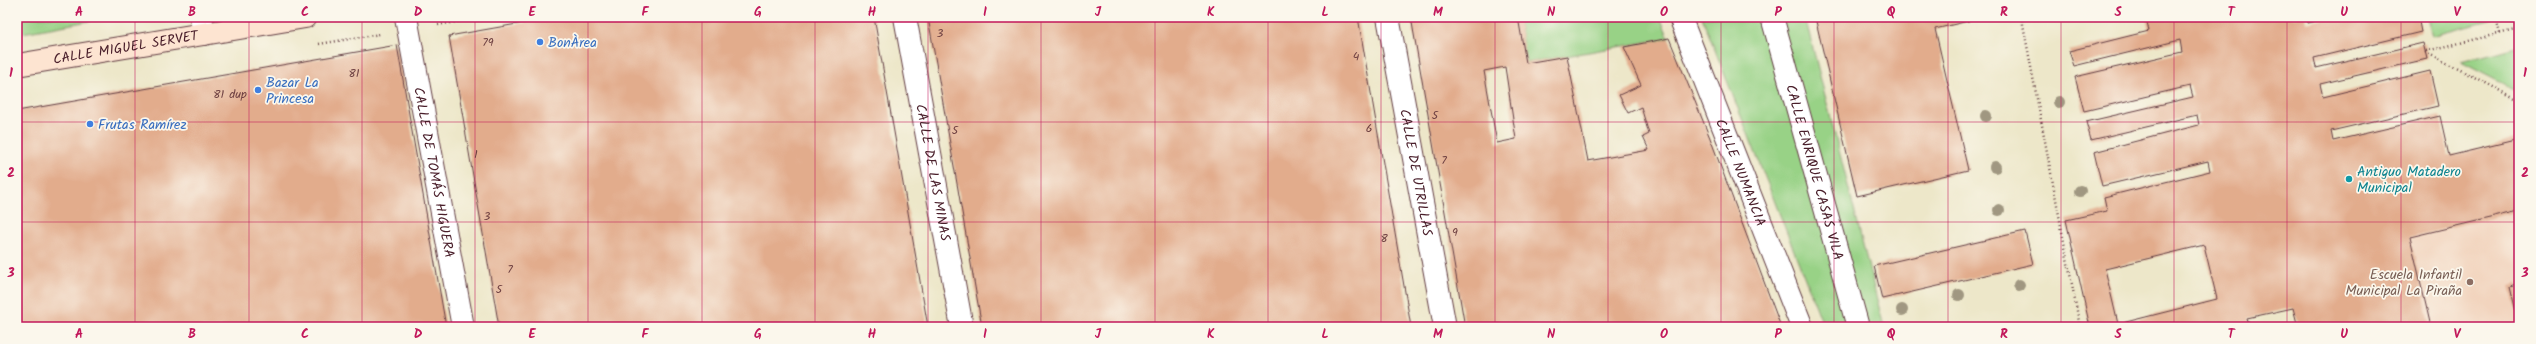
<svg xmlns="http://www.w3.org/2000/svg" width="2536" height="344" font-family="Kalam,sans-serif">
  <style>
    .built { fill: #f2d4be }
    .green { fill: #98d286; stroke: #717858 }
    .building { fill: #e2ac8c; fill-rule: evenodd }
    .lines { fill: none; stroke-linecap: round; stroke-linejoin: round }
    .street-casing { stroke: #623d43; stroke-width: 24 }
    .secondary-casing { stroke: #623d43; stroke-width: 24 }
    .path { stroke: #623d43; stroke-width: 2.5; stroke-dasharray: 1 3; stroke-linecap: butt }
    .street { stroke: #fff; stroke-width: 22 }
    .secondary { stroke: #fde4d1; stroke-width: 22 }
    .tree { fill: #a09781 }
    .grid { fill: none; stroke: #c2185b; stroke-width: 1; stroke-opacity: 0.55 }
    .shop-dot { fill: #3f7fe0; stroke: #fbf7ec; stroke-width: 1.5 }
    .culture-dot { fill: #0f9aa8; stroke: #fbf7ec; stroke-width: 1.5 }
    .education-dot { fill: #8d6e63; stroke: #fbf7ec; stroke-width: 1.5 }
    .labels { text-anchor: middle; stroke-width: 3.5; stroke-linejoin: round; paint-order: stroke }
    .number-label { font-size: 12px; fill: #704243 }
    .shop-label { font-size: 14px; fill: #366cbe; stroke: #fbf7ec; text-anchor: start }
    .street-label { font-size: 14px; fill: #4a1f2b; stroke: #fbf7ec }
    .culture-label { font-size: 14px; fill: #0d838f; stroke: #fbf7ec; text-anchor: start }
    .education-label { font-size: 14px; fill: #785e54; stroke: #fbf7ec; text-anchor: end }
    .neatline { fill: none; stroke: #c2185b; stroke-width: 1.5 }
    .grid-label { font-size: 13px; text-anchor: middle; font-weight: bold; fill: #c2185b }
  </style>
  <rect width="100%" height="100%" fill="#fbf7ec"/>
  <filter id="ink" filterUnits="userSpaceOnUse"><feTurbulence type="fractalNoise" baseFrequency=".025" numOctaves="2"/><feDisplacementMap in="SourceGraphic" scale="8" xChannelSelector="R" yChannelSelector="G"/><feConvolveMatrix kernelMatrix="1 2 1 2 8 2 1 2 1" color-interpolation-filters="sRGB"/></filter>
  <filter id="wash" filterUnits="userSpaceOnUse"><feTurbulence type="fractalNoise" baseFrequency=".012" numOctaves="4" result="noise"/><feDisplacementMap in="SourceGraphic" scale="16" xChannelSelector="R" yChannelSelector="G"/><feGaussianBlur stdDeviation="0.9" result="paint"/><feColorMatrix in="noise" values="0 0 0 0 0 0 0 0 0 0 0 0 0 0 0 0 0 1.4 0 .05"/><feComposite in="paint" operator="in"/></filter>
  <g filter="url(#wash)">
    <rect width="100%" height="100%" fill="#ede7c9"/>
    <polygon class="built" points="2519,211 2519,327 2431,327 2410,237"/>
    <g class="green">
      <polygon points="17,17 111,17 17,34"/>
      <polygon points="1518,17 1586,17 1587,19 1592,17 1660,17 1669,38 1526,63"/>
      <polygon points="1702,17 1805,17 1884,327 1824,327"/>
      <polygon points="2427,17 2491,17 2492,20 2432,36"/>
      <polygon points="2519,46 2519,92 2461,62"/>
    </g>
    <g id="blocks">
      <g class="building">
        <polygon points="557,17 874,17 928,327 499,327 449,36"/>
        <polygon points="928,17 1358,17 1411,327 982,327"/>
        <path d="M1411 17H1518L1526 63 1567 56 1588 161 1649 150 1643 137 1649 134 1641 107 1628 113 1619 95 1641 85 1624 47 1669 38 1710 138 1781 327H1465ZM1505 67 1516 139 1497 143 1484 71Z"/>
        <polygon points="1815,17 1985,17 1935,29 1968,170 1857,196"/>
        <path d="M2146 17H2306L2307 23 2331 17H2418L2421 32 2314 58 2316 68 2423 43 2427 59 2320 84 2323 97 2430 71 2438 106 2331 131 2333 141 2440 116 2449 156 2519 139V211L2410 237 2431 327H2298L2293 308 2247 318 2250 327H2090L2066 220 2107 211 2104 197 2210 171 2208 161 2102 186 2094 152 2199 125 2197 115 2091 140 2086 122 2193 97 2190 86 2084 111 2075 77 2182 52 2180 40 2074 66 2069 51 2149 31ZM2204 245 2217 299 2118 324 2105 269Z"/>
        <polygon points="397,45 446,327 17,327 17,111"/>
        <polygon points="2025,231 2033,264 1882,299 1874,266"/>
        <polygon points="2519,283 2519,320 2518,320 2510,286"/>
      </g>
    </g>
  </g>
  <g filter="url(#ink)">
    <use href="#blocks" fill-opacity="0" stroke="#623d43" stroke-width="1"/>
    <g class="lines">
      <g class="street-casing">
        <g id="street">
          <polyline points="201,17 204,34"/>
          <path id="s1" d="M406 17 463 327"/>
          <path id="s2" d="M905 17 962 327"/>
          <path id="s3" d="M1388 17 1445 327"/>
          <path id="s4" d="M1680 17 1802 327"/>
          <path id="s5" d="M1772 17 1858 327"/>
        </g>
      </g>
      <g class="secondary-casing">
        <g id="secondary">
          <path id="s6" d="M17 65 305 17"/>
        </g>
      </g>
      <g class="path">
        <polyline points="2029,17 2022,19 2080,327"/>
        <polyline points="2496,17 2500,34"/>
        <polyline points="438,25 483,17"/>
        <polyline points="319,44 380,34"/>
        <polyline points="2426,51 2519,29"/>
        <polyline points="2425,52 2519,100"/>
      </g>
      <use href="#street" class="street"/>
      <use href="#secondary" class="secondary"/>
    </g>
    <g class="tree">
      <circle cx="2059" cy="102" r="6"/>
      <circle cx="1986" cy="116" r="6"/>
      <circle cx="1995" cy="167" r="6"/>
      <circle cx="2080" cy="191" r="6"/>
      <circle cx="1999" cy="210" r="6"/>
      <circle cx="2019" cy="285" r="6"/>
      <circle cx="1959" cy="295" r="6"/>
      <circle cx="1902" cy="310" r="6"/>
    </g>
  </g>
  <path class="grid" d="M135 17V327M249 17V327M362 17V327M475 17V327M588 17V327M702 17V327M815 17V327M928 17V327M1041 17V327M1155 17V327M1268 17V327M1381 17V327M1495 17V327M1608 17V327M1721 17V327M1834 17V327M1948 17V327M2061 17V327M2174 17V327M2287 17V327M2401 17V327M17 122H2519M17 222H2519"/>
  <g class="shop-dot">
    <circle cx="540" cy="42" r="4"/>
    <circle cx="258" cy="90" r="4"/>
    <circle cx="90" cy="124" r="4"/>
  </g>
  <circle class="culture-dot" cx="2349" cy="179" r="4"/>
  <circle class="education-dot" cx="2470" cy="282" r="4"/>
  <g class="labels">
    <g class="number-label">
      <text x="940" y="37">3</text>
      <text x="488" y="46">79</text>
      <text x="1356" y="60">4</text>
      <text x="354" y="77">81</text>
      <text x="230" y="98">81 dup</text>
      <text x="1435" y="119">5</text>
      <text x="1369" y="132">6</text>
      <text x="955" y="134">5</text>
      <text x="476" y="158">1</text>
      <text x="1444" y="164">7</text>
      <text x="487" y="220">3</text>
      <text x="1455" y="236">9</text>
      <text x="1384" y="242">8</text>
      <text x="510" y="273">7</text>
      <text x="499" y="293">5</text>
    </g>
    <g class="shop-label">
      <text x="548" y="47">BonÀrea</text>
      <text x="266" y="87">Bazar La<tspan x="266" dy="16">Princesa</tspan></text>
      <text x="98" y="129">Frutas Ramírez</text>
    </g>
    <g class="street-label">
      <text dy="5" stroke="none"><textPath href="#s6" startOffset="110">CALLE MIGUEL SERVET</textPath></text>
      <text dy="5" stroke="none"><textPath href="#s1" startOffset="158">CALLE DE TOMÁS HIGUERA</textPath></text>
      <text dy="5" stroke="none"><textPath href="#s2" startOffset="158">CALLE DE LAS MINAS</textPath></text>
      <text dy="5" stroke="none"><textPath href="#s3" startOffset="158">CALLE DE UTRILLAS</textPath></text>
      <text dy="5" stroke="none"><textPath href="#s4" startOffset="167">CALLE NUMANCIA</textPath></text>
      <text dy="5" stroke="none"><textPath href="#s5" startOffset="161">CALLE ENRIQUE CASAS VILA</textPath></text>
    </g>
    <g class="culture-label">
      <text x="2357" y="176">Antiguo Matadero<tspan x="2357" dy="16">Municipal</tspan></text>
    </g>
    <g class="education-label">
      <text x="2462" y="279">Escuela Infantil<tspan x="2462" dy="16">Municipal La Piraña</tspan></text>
    </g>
  </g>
  <rect width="2536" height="344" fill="none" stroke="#fbf7ec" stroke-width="44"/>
  <rect x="22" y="22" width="2492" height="300" class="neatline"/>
  <g class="grid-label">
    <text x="79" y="16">A</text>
    <text x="192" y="16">B</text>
    <text x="305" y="16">C</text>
    <text x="418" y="16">D</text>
    <text x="532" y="16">E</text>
    <text x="645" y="16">F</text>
    <text x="758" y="16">G</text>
    <text x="872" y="16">H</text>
    <text x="985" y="16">I</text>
    <text x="1098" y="16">J</text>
    <text x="1211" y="16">K</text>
    <text x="1325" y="16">L</text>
    <text x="1438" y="16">M</text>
    <text x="1551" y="16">N</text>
    <text x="1664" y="16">O</text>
    <text x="1778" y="16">P</text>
    <text x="1891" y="16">Q</text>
    <text x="2004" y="16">R</text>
    <text x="2118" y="16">S</text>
    <text x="2231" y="16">T</text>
    <text x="2344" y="16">U</text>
    <text x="2457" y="16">V</text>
    <text x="11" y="77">1</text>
    <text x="2525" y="77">1</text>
    <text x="11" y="177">2</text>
    <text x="2525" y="177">2</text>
    <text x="11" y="277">3</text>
    <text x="2525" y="277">3</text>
    <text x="79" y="338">A</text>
    <text x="192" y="338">B</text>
    <text x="305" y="338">C</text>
    <text x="418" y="338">D</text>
    <text x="532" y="338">E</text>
    <text x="645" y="338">F</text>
    <text x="758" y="338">G</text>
    <text x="872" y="338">H</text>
    <text x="985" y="338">I</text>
    <text x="1098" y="338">J</text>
    <text x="1211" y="338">K</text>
    <text x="1325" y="338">L</text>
    <text x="1438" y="338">M</text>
    <text x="1551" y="338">N</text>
    <text x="1664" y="338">O</text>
    <text x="1778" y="338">P</text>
    <text x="1891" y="338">Q</text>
    <text x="2004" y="338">R</text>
    <text x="2118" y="338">S</text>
    <text x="2231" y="338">T</text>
    <text x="2344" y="338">U</text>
    <text x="2457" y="338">V</text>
  </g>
</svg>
